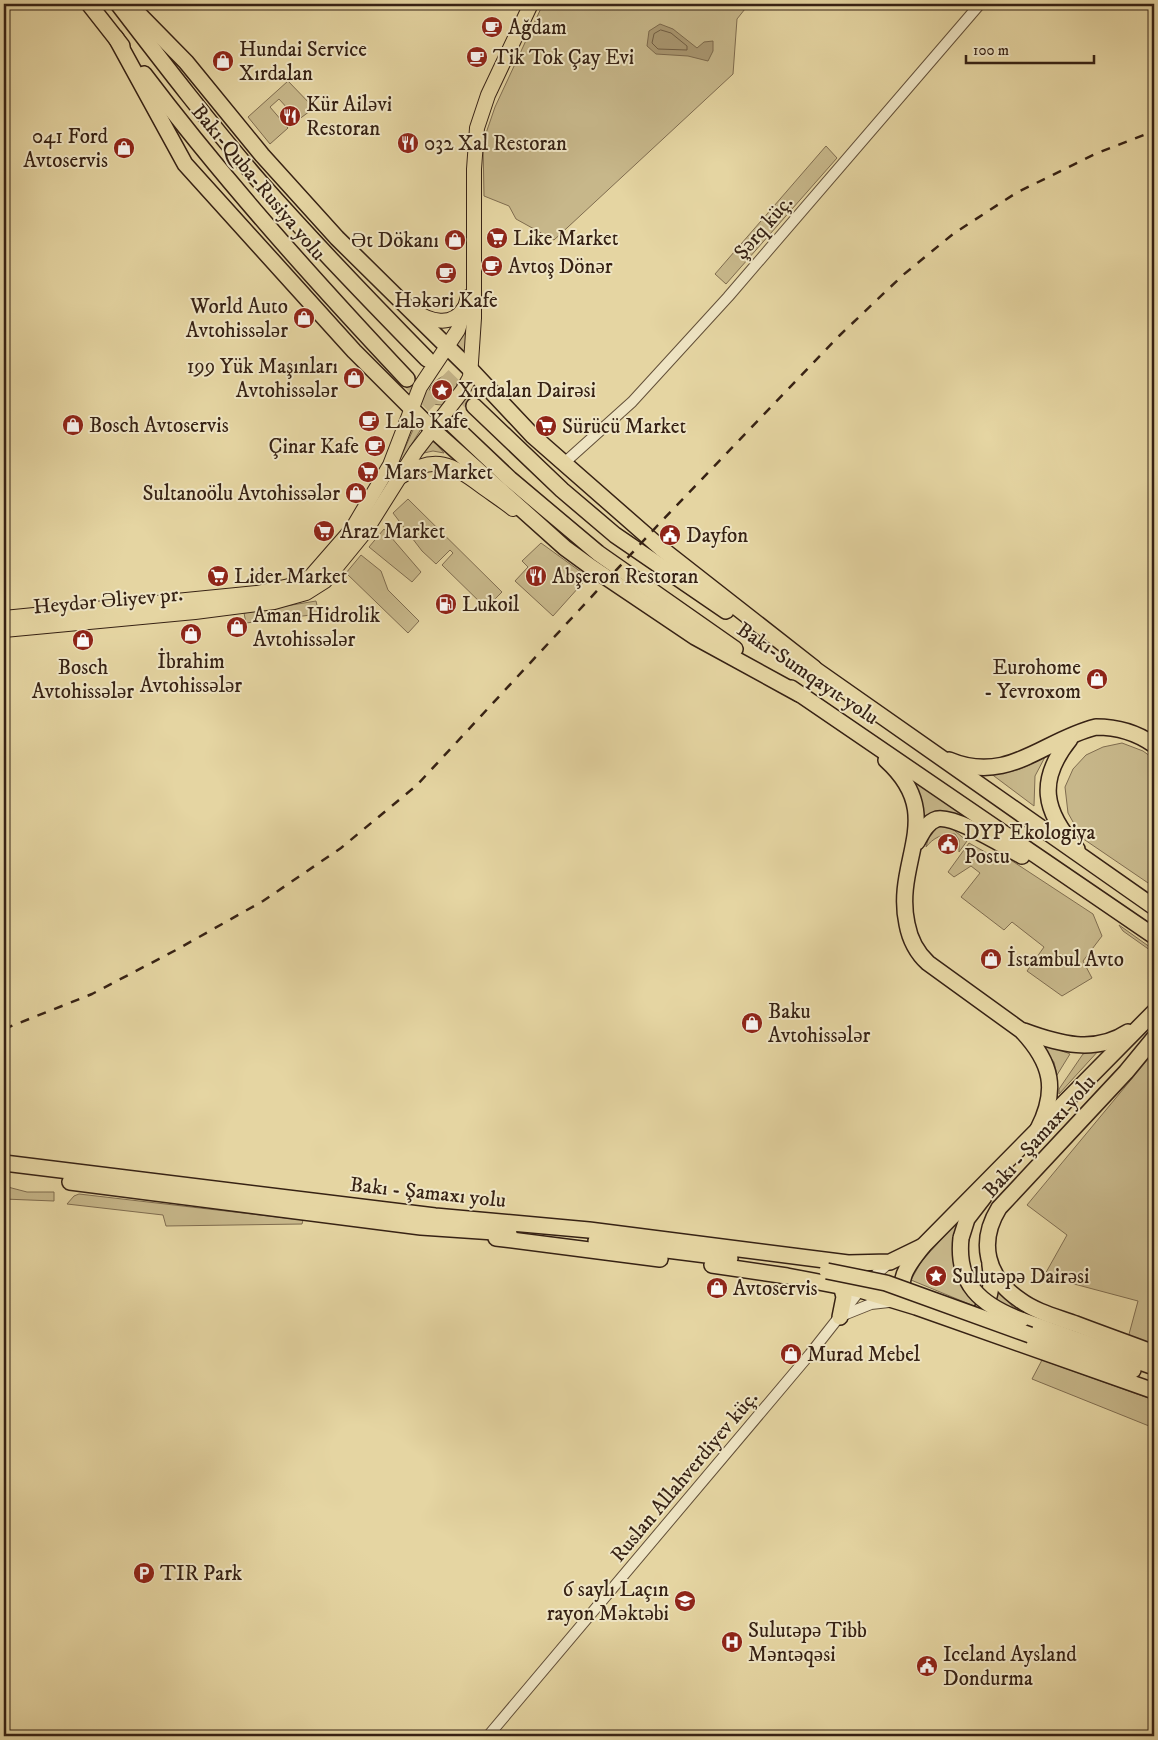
<svg xmlns="http://www.w3.org/2000/svg" width="1158" height="1740" font-family="'IM FELL DW Pica',serif">
  <style>
    .green { fill: #c7b78a; stroke: #7f6c4f }
    .water { fill: #aa9872; stroke: #7c694c }
    .lines { fill: none; stroke-linecap: round; stroke-linejoin: round }
    .shore { stroke: #705d43; stroke-width: 1 }
    .highway-tunnel { stroke: #c2b186; stroke-width: 15; stroke-dasharray: 15 8; stroke-linecap: butt }
    .minor-casing { stroke: #624f38; stroke-width: 12 }
    .major-casing { stroke: #372214; stroke-width: 16 }
    .highway-casing { stroke: #372214; stroke-width: 18 }
    .minor { stroke: #eee4c3; stroke-width: 10 }
    .major { stroke: #e5d5a2; stroke-width: 14 }
    .highway { stroke: #e5d5a2; stroke-width: 15 }
    .rail { stroke: #372214; stroke-width: 2.5; stroke-dasharray: 9 9; stroke-linecap: butt }
    .highway-bridge-casing { stroke: #372214; stroke-width: 18; stroke-linecap: butt }
    .highway-bridge { stroke: #e5d5a2; stroke-width: 15 }
    .labels { text-anchor: middle; stroke-width: 4; stroke-linejoin: round; paint-order: stroke }
    .poi-label { font-size: 21px; fill: #372214; stroke: #eee4c3; text-anchor: start }
    .street-label { font-size: 21px; fill: #372214; stroke: #eee4c3 }
  </style>
  <rect width="100%" height="100%" fill="#e5d5a2"/>
  <filter id="stains"><feTurbulence type="fractalNoise" baseFrequency=".004" numOctaves="4"/><feColorMatrix values="0 0 0 0 .2 0 0 0 0 .09 0 0 0 0 .02 0 0 0 .5 -.17"/></filter>
  <radialGradient id="worn" r=".72"><stop offset=".6" stop-color="#630" stop-opacity="0"/><stop offset="1" stop-color="#630" stop-opacity=".3"/></radialGradient>
  <g class="green">
    <polygon points="543,4 749,4 737,19 733,74 554,240 516,219 509,206 484,196 483,142 495,107"/>
    <polygon points="288,81 314,108 298,120 279,99 270,107 288,128 270,144 248,117"/>
    <polygon points="826,146 837,158 726,284 715,274"/>
    <polygon points="468,315 465,359 455,350"/>
    <path d="M449 375 456 379 457 388 442 405 431 404 427 399C427 388 437 376 449 375Z"/>
    <polygon points="416,423 421,429 394,473"/>
    <polygon points="431,438 444,453 433,451 419,454"/>
    <polygon points="408,499 502,592 486,608 442,565 453,553 450,550 436,564 422,551 393,513"/>
    <polygon points="384,529 421,572 412,582 369,547"/>
    <polygon points="541,543 588,577 553,616 515,581 528,567 522,561"/>
    <polygon points="361,555 381,571 388,590 419,621 408,633 346,573"/>
    <polygon points="316,601 319,614 246,623 244,613"/>
    <polygon points="1122,743 1143,751 1154,759 1154,887 1082,838 1068,813 1065,787 1073,769 1086,755 1103,747"/>
    <path d="M1045 757 1035 776 1034 806 990 773C1012 774 1026 768 1045 757Z"/>
    <path d="M909 777 997 838 943 814 922 824C924 807 919 792 909 777Z"/>
    <path d="M937 825 949 826 967 841 959 852V840L955 834C943 833 933 838 926 847L931 829Z"/>
    <polygon points="969,843 994,857 1000,853 1093,914 1102,936 1083,961 1092,978 1062,996 1027,971 1044,947 1012,922 1004,930 961,897 980,873 971,866 954,877 948,872"/>
    <polygon points="1119,925 1154,950 1154,953 1123,931"/>
    <polygon points="1037,1040 1070,1054 1057,1075 1054,1062"/>
    <polygon points="1100,1049 1059,1094 1059,1089 1083,1054"/>
    <polygon points="1154,1052 1154,1347 1128,1338 1138,1301 1044,1276 1067,1235 1027,1205"/>
    <polygon points="4,1186 27,1192 54,1192 54,1201 4,1199"/>
    <polygon points="79,1194 303,1220 302,1224 166,1226 163,1215 67,1204 74,1196"/>
    <polygon points="964,1214 956,1240 991,1313 911,1280 921,1262"/>
    <polygon points="997,1287 1012,1306 1025,1315 994,1301"/>
    <polygon points="1042,1360 1154,1400 1154,1428 1032,1379"/>
  </g>
  <polygon class="water" points="660,24 673,29 697,48 704,42 713,41 713,51 708,61 688,56 656,54 647,46 649,31"/>
  <g class="lines">
    <polygon class="shore" points="661,30 671,33 687,46 687,50 658,49 652,43 654,34"/>
    <g class="highway-tunnel">
      <polyline points="427,359 474,406"/>
      <polyline points="407,379 452,424"/>
    </g>
    <g class="minor-casing">
      <g id="minor">
        <polyline points="563,464 632,402 728,297 980,4"/>
        <polyline points="841,1316 871,1304 889,1302"/>
        <polyline points="488,1736 810,1354 865,1284 889,1263"/>
      </g>
    </g>
    <g class="major-casing">
      <g id="major">
        <path d="M413 310C429 321 452 328 464 308"/>
        <path d="M402 476C435 454 452 464 481 486 492 494 503 501 513 509"/>
        <polyline points="4,618 257,593 289,586 311,576 352,529 390,465 420,387 458,330 468,297"/>
        <polyline points="4,630 195,612 274,602 306,593 325,581 365,532 416,451 463,390 470,377 474,318 474,169 477,128 488,95 531,4"/>
      </g>
    </g>
    <g class="highway-casing">
      <g id="highway">
        <polyline points="89,4 122,46"/>
        <path d="M118 4C164 64 210 124 260 182 314 243 370 301 427 359"/>
        <polyline points="129,4 186,62 262,155 337,238 472,371 533,436 662,549 814,668"/>
        <polyline points="116,38 185,164 354,351 432,429 565,548 591,567 695,637 799,694"/>
        <path d="M144 74C225 181 315 281 407 379"/>
        <polyline points="474,406 562,490 615,535 726,611"/>
        <polyline points="453,425 510,479 598,553 735,649"/>
        <polyline points="806,663 1154,907"/>
        <polyline points="791,688 1154,936"/>
        <path d="M1070 739C1037 780 1043 811 1077 849"/>
        <path d="M886 760C948 816 893 860 907 924 910 940 916 952 928 963L1022 1031C1052 1063 1058 1090 1038 1129"/>
        <path d="M949 760C1008 785 1043 740 1096 727 1118 727 1136 732 1154 745"/>
        <path d="M917 842C922 833 927 822 937 819 955 815 1005 847 1022 856"/>
        <path d="M1024 1031C1059 1044 1095 1054 1128 1032"/>
        <path d="M1154 1038 1126 1072 999 1208C978 1242 986 1277 1020 1300 1036 1312 1057 1317 1076 1324 1102 1334 1128 1343 1154 1353"/>
        <polyline points="4,1163 435,1216 589,1230 848,1263 890,1262 923,1246"/>
        <polyline points="70,1182 421,1227 509,1233"/>
        <polyline points="496,1238 660,1259"/>
        <polyline points="961,1238 967,1219 984,1197"/>
        <polyline points="596,1241 730,1258"/>
        <polyline points="712,1265 787,1276 860,1290 916,1307 1154,1391"/>
        <path d="M907 1300C894 1280 910 1263 923 1246L1154 1012"/>
        <polyline points="840,1317 844,1297 841,1285"/>
        <path d="M965 1319C991 1315 993 1286 990 1265"/>
        <polyline points="1021,1320 1154,1367"/>
        <polyline points="1030,1335 1133,1370"/>
      </g>
    </g>
    <use href="#minor" class="minor"/>
    <use href="#major" class="major"/>
    <use href="#highway" class="highway"/>
    <polyline class="rail" points="4,1029 92,994 176,950 263,901 341,848 417,785 658,525 839,336 903,275 953,234 1016,193 1095,154 1154,131"/>
    <g class="highway-bridge-casing">
      <g id="highway-bridge">
        <path d="M961 1238C956 1284 981 1305 1021 1320"/>
        <polyline points="827,1271 886,1283 1030,1335"/>
      </g>
    </g>
    <use href="#highway-bridge" class="highway-bridge"/>
  </g>
  <defs>
    <g id="cafe-disc" transform="scale(1.125)"><circle r="9.5" fill="#8f2418" stroke="#eee4c3"/><path d="M-5.5-4.5H6V0H3Q3 3.5 0 3.5H-2.5Q-5.5 3.5-5.5 0ZM3-3.2v2h1.7v-2ZM-6 4.5H4V6H-6Z" fill="#fff"/></g>
    <g id="shop-disc" transform="scale(1.125)"><circle r="9.5" fill="#8f2418" stroke="#eee4c3"/><path d="M-5-2.5h2.3a2.7 3.5 0 0 1 5.4 0H5L5.5 6h-11ZM-1.5-2.5h3a1.5 2.3 0 0 0-3 0Z" fill="#fff"/></g>
    <g id="restaurant-disc" transform="scale(1.125)"><circle r="9.5" fill="#8f2418" stroke="#eee4c3"/><path d="M-5-6h1v4h1v-4h1v4h1v-4h1v5L-1.5 .5V6h-2V.5L-5-1ZM5-6V6H3V1.5H1.5Q1.5-4 5-6Z" fill="#fff"/></g>
    <g id="supermarket-disc" transform="scale(1.125)"><circle r="9.5" fill="#8f2418" stroke="#eee4c3"/><path d="M-6-5.5h2.5l.6 2H6L4.5 2H-2.5L-4.4-4H-6ZM-1.5 3.2a1.3 1.3 0 1 0 .1 0ZM3 3.2a1.3 1.3 0 1 0 .1 0Z" fill="#fff"/></g>
    <g id="sight-disc" transform="scale(1.125)"><circle r="9.5" fill="#8f2418" stroke="#eee4c3"/><path d="M0-6L1.8-2.2L6-1.7L2.9 1.2L3.7 5.4L0 3.3L-3.7 5.4L-2.9 1.2L-6-1.7L-1.8-2.2Z" fill="#fff"/></g>
    <g id="civic-disc" transform="scale(1.125)"><circle r="9.5" fill="#8f2418" stroke="#eee4c3"/><path d="M-.6-6.5H3V-4.5H.6V-3L4-1V1h2V6H-6V1h2V-1L-.6-3ZM-1.2 2.5V6h2.4V2.5Z" fill="#fff"/></g>
    <g id="fuel-disc" transform="scale(1.125)"><circle r="9.5" fill="#8f2418" stroke="#eee4c3"/><path d="M-5.5-6h7V0h2V4h1.3V-2.5L3-4.5l.8-.8L6-3V5H2.5V1h-1V6h-7ZM-4.2-4.7v3.2H.2V-4.7Z" fill="#fff"/></g>
    <g id="parking-disc" transform="scale(1.125)"><circle r="9.5" fill="#8f2418" stroke="#eee4c3"/><path d="M-3.5-5.5H1a3.5 3.5 0 0 1 0 7H-1V5.5H-3.5ZM-1-3.4V-.6H.8a1.4 1.4 0 0 0 0-2.8Z" fill="#fff"/></g>
    <g id="school-disc" transform="scale(1.125)"><circle r="9.5" fill="#8f2418" stroke="#eee4c3"/><path d="M0-5L7-2L0 1L-7-2ZM-4 1L0 2.5L4 1V4Q0 6-4 4Z" fill="#fff"/></g>
    <g id="hospital-disc" transform="scale(1.125)"><circle r="9.5" fill="#8f2418" stroke="#eee4c3"/><path d="M-5-5h3v3.5h4V-5h3V5h-3V1.5h-4V5h-3Z" fill="#fff"/></g>
  </defs>
  <g fill-rule="evenodd">
    <use href="#cafe-disc" x="492" y="27"/>
    <use href="#cafe-disc" x="477" y="57"/>
    <use href="#shop-disc" x="223" y="61"/>
    <use href="#restaurant-disc" x="290" y="116"/>
    <use href="#restaurant-disc" x="408" y="143"/>
    <use href="#shop-disc" x="124" y="148"/>
    <use href="#supermarket-disc" x="497" y="238"/>
    <use href="#shop-disc" x="455" y="240"/>
    <use href="#cafe-disc" x="492" y="266"/>
    <use href="#cafe-disc" x="446" y="273"/>
    <use href="#shop-disc" x="304" y="318"/>
    <use href="#shop-disc" x="354" y="378"/>
    <use href="#sight-disc" x="442" y="390"/>
    <use href="#cafe-disc" x="369" y="421"/>
    <use href="#shop-disc" x="73" y="425"/>
    <use href="#supermarket-disc" x="546" y="426"/>
    <use href="#cafe-disc" x="375" y="446"/>
    <use href="#supermarket-disc" x="368" y="472"/>
    <use href="#shop-disc" x="356" y="493"/>
    <use href="#supermarket-disc" x="324" y="531"/>
    <use href="#civic-disc" x="670" y="535"/>
    <use href="#supermarket-disc" x="218" y="576"/>
    <use href="#restaurant-disc" x="536" y="576"/>
    <use href="#fuel-disc" x="446" y="604"/>
    <use href="#shop-disc" x="237" y="627"/>
    <use href="#shop-disc" x="191" y="634"/>
    <use href="#shop-disc" x="83" y="640"/>
    <use href="#shop-disc" x="1097" y="679"/>
    <use href="#civic-disc" x="948" y="844"/>
    <use href="#shop-disc" x="991" y="959"/>
    <use href="#shop-disc" x="752" y="1023"/>
    <use href="#sight-disc" x="936" y="1276"/>
    <use href="#shop-disc" x="717" y="1288"/>
    <use href="#shop-disc" x="791" y="1354"/>
    <use href="#parking-disc" x="144" y="1573"/>
    <use href="#school-disc" x="685" y="1601"/>
    <use href="#hospital-disc" x="732" y="1642"/>
    <use href="#civic-disc" x="927" y="1666"/>
  </g>
  <g class="labels">
    <g class="poi-label">
      <text x="508" y="34">Ağdam</text>
      <text x="239" y="56">Hundai Service<tspan x="239" dy="24">Xırdalan</tspan></text>
      <text x="493" y="64">Tik Tok Çay Evi</text>
      <text x="306" y="111">Kür Ailəvi<tspan x="306" dy="24">Restoran</tspan></text>
      <text x="108" y="143" text-anchor="end">041 Ford<tspan x="108" dy="24">Avtoservis</tspan></text>
      <text x="424" y="150">032 Xal Restoran</text>
      <text x="513" y="245">Like Market</text>
      <text x="439" y="247" text-anchor="end">Ət Dökanı</text>
      <text x="508" y="273">Avtoş Dönər</text>
      <text x="446" y="307" text-anchor="middle">Həkəri Kafe</text>
      <text x="288" y="313" text-anchor="end">World Auto<tspan x="288" dy="24">Avtohissələr</tspan></text>
      <text x="338" y="373" text-anchor="end">199 Yük Maşınları<tspan x="338" dy="24">Avtohissələr</tspan></text>
      <text x="458" y="397">Xırdalan Dairəsi</text>
      <text x="385" y="428">Lalə Kafe</text>
      <text x="89" y="432">Bosch Avtoservis</text>
      <text x="562" y="433">Sürücü Market</text>
      <text x="359" y="453" text-anchor="end">Çinar Kafe</text>
      <text x="384" y="479">Mars Market</text>
      <text x="340" y="500" text-anchor="end">Sultanoölu Avtohissələr</text>
      <text x="340" y="538">Araz Market</text>
      <text x="686" y="542">Dayfon</text>
      <text x="234" y="583">Lider Market</text>
      <text x="552" y="583">Abşeron Restoran</text>
      <text x="462" y="611">Lukoil</text>
      <text x="253" y="622">Aman Hidrolik<tspan x="253" dy="24">Avtohissələr</tspan></text>
      <text x="191" y="668" text-anchor="middle">İbrahim<tspan x="191" dy="24">Avtohissələr</tspan></text>
      <text x="83" y="674" text-anchor="middle">Bosch<tspan x="83" dy="24">Avtohissələr</tspan></text>
      <text x="1081" y="674" text-anchor="end">Eurohome<tspan x="1081" dy="24">- Yevroxom</tspan></text>
      <text x="964" y="839">DYP Ekologiya<tspan x="964" dy="24">Postu</tspan></text>
      <text x="1007" y="966">İstambul Avto</text>
      <text x="768" y="1018">Baku<tspan x="768" dy="24">Avtohissələr</tspan></text>
      <text x="952" y="1283">Sulutəpə Dairəsi</text>
      <text x="733" y="1295">Avtoservis</text>
      <text x="807" y="1361">Murad Mebel</text>
      <text x="160" y="1580">TIR Park</text>
      <text x="669" y="1596" text-anchor="end">6 saylı Laçın<tspan x="669" dy="24">rayon Məktəbi</tspan></text>
      <text x="748" y="1637">Sulutəpə Tibb<tspan x="748" dy="24">Məntəqəsi</tspan></text>
      <text x="943" y="1661">Iceland Aysland<tspan x="943" dy="24">Dondurma</tspan></text>
    </g>
    <g class="street-label">
      <text transform="translate(259 182) rotate(50)" y="7">Bakı-Quba-Rusiya yolu</text>
      <text transform="translate(763 227) rotate(-49)" y="7">Şərq küç.</text>
      <text transform="translate(108 600) rotate(-5)" y="7">Heydər Əliyev pr.</text>
      <text transform="translate(808 673) rotate(34)" y="7">Bakı-Sumqayıt yolu</text>
      <text transform="translate(1039 1136) rotate(-48)" y="7">Bakı - Şamaxı yolu</text>
      <text transform="translate(428 1192) rotate(6)" y="7">Bakı - Şamaxı yolu</text>
      <text transform="translate(684 1476) rotate(-50)" y="7">Ruslan Allahverdiyev küç.</text>
    </g>
  </g>
  <rect width="1158" height="1740" fill="none" stroke="#e5d5a2" stroke-width="20"/>
  <rect x="5" y="5" width="1148" height="1730" fill="none" stroke="#372214" stroke-width="2.5"/>
  <rect x="10" y="10" width="1138" height="1720" fill="none" stroke="#372214"/>
  <path d="M966 55v8h128v-8" fill="none" stroke="#372214" stroke-width="2.5"/>
  <text x="973" y="55" font-size="15" fill="#372214" stroke="#eee4c3" stroke-width="4" paint-order="stroke">100 m</text>
  <rect width="100%" height="100%" filter="url(#stains)"/>
  <rect width="100%" height="100%" fill="url(#worn)"/>
</svg>
